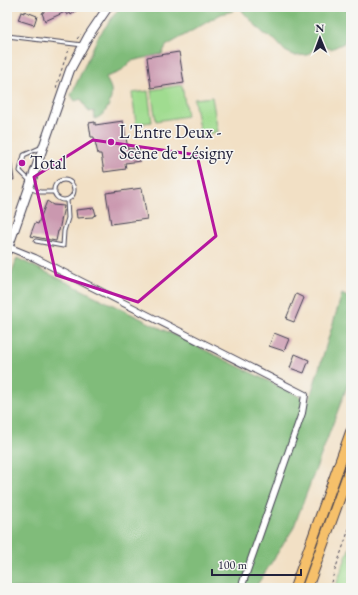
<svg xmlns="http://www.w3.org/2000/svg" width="358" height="595" font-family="'EB Garamond',serif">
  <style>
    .green { fill: #a0dc90; stroke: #617f66 }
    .forest { fill: #80bc7a; stroke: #516f5a }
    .building { fill: #ca98af }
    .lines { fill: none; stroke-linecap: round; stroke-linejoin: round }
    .service-casing { stroke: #413e50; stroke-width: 5 }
    .minor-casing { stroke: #413e50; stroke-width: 8 }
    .tertiary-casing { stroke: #413e50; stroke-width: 10 }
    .trunk-casing { stroke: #413e50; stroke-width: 12 }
    .path { stroke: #413e50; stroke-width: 1; stroke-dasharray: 3 3; stroke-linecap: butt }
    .service { stroke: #fff; stroke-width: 3 }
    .minor { stroke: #fff; stroke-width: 6 }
    .tertiary { stroke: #fff; stroke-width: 8 }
    .trunk { stroke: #f6c06b; stroke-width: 10 }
    .marked { fill: none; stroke: #b5179e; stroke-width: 3; stroke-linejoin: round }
    .poi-dot { fill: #b5179e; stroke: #f6f6f2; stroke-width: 1.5 }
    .labels { text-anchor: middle; stroke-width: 3; stroke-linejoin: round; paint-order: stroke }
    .poi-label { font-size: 18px; fill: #22223b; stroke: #f6f6f2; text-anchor: start }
  </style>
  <rect width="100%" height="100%" fill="#f6f6f2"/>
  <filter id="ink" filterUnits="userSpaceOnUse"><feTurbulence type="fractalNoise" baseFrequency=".025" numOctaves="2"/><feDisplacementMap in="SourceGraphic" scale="8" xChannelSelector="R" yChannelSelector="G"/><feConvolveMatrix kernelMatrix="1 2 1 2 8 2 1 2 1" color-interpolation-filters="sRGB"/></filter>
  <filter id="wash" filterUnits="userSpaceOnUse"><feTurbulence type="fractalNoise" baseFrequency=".012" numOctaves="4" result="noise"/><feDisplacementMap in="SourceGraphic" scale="16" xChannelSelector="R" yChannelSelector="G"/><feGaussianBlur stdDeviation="0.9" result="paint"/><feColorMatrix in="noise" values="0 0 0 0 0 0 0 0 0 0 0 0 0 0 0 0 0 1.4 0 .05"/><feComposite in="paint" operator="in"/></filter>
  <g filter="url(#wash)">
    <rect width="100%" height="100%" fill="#f2e0c5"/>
    <g class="green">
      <polygon points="182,85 187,116 156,121 151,90"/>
      <polygon points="148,91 152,122 136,124 132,93"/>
      <polygon points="212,97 218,132 200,135 194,99"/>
      <polygon points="351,544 351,588 335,588"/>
    </g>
    <g class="forest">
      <path d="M120 7H236L233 11 221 14 166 46 162 54 131 61 120 72 106 77C107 81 110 85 111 89 113 101 106 115 95 119L94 111 89 112 81 99 75 101 71 95 98 37Z"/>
      <polygon points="241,7 347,7 350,26 344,43 331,49 319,45 307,55 295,56 285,51 275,40 263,33 243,12"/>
      <polygon points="17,258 309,401 342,294 351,299 351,376 293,529 255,588 7,588 7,287"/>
    </g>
    <g id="blocks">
      <g class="building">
        <polygon points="51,7 77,7 76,11 71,15 70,13 67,15 65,12 45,21 42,13 44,12 44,10"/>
        <polygon points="24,11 37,16 34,25 18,20 21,12 24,13"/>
        <polygon points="179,52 184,83 151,88 147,57"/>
        <polygon points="123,121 128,149 139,148 141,161 125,163 126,169 104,172 101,154 98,154 94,137 91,137 89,123 95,122 95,125"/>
        <polygon points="7,151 10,151 14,180 7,179"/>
        <polygon points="142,188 147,219 111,224 106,193"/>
        <polygon points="47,201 53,205 64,206 59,231 58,231 56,241 30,236 35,223 38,224"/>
        <polygon points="94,208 96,215 93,216 93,217 77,218 76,210"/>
        <polygon points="296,294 304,298 294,322 286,319"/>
        <polygon points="274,333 289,339 284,351 269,346"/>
        <polygon points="295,354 309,360 304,373 290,368"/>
      </g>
    </g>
  </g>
  <g filter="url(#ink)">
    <use href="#blocks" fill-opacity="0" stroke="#413e50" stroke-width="1"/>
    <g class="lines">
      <g class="service-casing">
        <g id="service">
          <polyline points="7,36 83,45"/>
          <circle cx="64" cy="190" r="10"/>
          <polyline points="30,181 20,171 24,155 42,147"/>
          <polyline points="29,188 40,192 55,192"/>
          <polyline points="36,241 63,246 64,231 68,218 67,200"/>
        </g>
      </g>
      <g class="minor-casing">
        <polyline id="minor" points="8,247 35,258 305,395 302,413 241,588"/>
      </g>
      <g class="tertiary-casing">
        <polyline id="tertiary" points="7,251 70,70 89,35 108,7"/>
      </g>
      <g class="trunk-casing">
        <g id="trunk">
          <polyline points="295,588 351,432"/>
          <polyline points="307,588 351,466"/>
        </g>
      </g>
      <g class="path">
        <polyline points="77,39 81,34"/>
        <polyline points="56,88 65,59 70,48"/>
        <polyline points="329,588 351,523"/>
      </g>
      <use href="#service" class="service"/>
      <use href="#minor" class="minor"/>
      <use href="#tertiary" class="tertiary"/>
      <use href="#trunk" class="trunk"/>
    </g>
  </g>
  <path class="marked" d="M93 140 197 155 216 236 138 302 56 275 34 177Z"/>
  <g class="poi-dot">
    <circle cx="111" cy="142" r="4"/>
    <circle cx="22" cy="163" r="4"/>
  </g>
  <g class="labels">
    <g class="poi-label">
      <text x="119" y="138">L'Entre Deux -<tspan x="119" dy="21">Scène de Lésigny</tspan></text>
      <text x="30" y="169">Total</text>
    </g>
  </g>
  <rect width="358" height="595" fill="none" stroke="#f6f6f2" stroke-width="24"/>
  <g transform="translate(320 38) rotate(359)" stroke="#f6f6f2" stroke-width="3" paint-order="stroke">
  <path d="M0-3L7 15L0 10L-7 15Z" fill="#22223b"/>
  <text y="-6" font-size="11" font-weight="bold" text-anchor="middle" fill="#22223b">N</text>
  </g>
  <path d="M212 569v6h89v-6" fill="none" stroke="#22223b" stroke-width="2"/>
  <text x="218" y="569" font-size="12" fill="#22223b" stroke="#f6f6f2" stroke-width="3" paint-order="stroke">100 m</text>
</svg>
